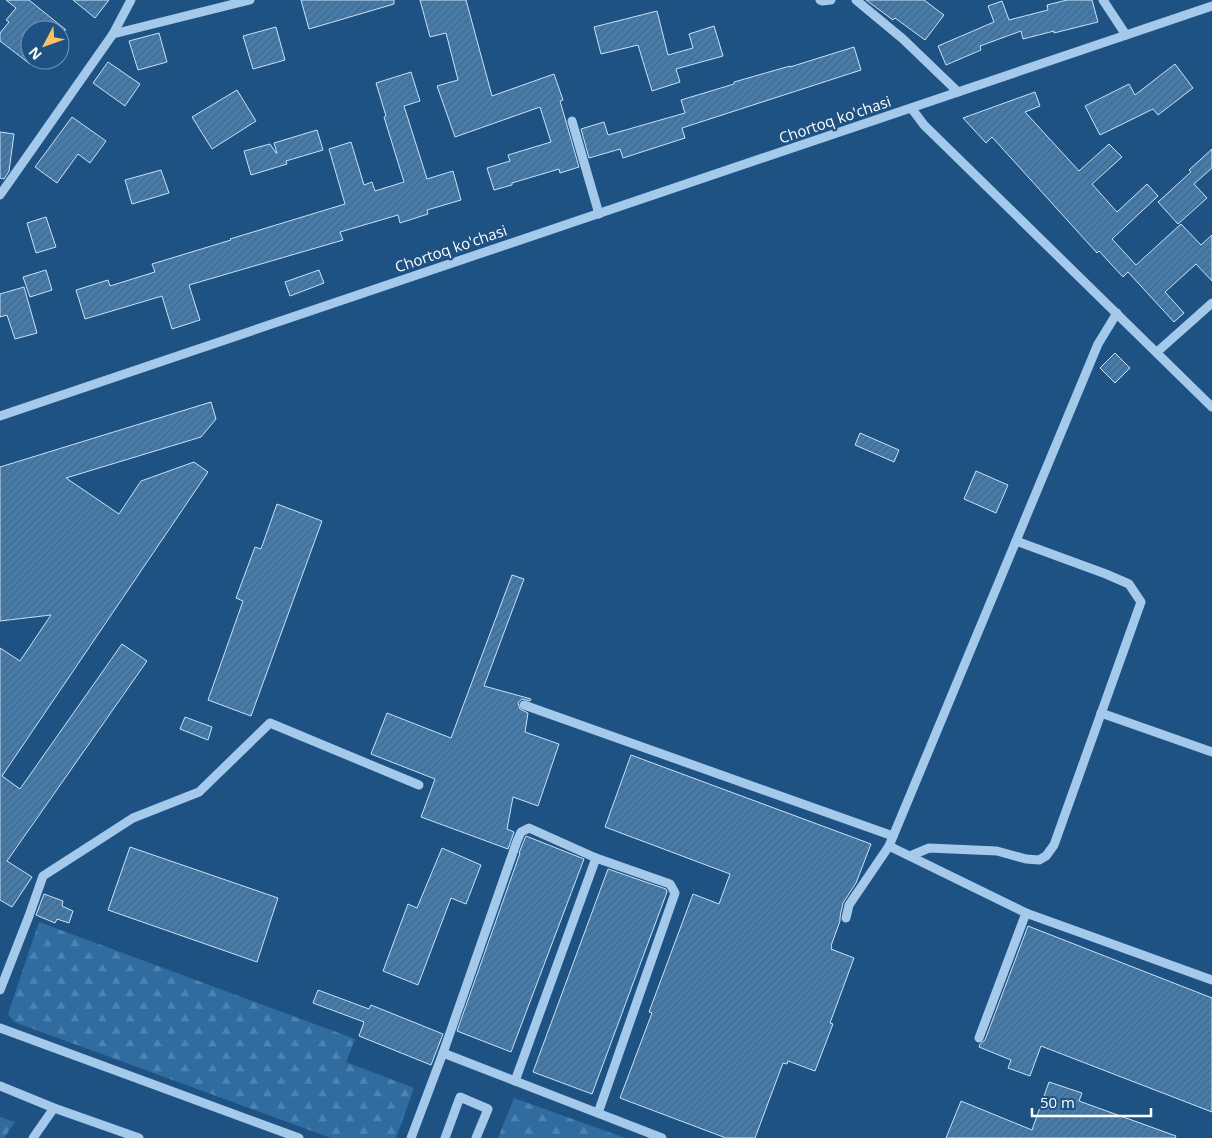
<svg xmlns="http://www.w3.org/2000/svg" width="1212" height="1138" font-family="'Open Sans',sans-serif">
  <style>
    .forest { fill: url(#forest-firs) }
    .building { fill: url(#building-hatch); stroke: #c9e2f7 }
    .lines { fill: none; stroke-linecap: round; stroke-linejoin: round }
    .minor { stroke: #a4c9ea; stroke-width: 9 }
    .labels { text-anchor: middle; stroke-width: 4.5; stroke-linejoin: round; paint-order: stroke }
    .street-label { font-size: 15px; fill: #fff; stroke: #1e5283 }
  </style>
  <defs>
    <pattern id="forest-firs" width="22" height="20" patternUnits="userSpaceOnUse" patternTransform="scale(1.25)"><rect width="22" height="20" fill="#316ca1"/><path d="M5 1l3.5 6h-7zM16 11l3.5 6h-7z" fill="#5082af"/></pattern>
    <pattern id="building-hatch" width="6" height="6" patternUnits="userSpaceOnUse" patternTransform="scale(1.25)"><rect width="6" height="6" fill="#467cac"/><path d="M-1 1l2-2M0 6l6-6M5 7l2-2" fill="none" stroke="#496681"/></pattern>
  </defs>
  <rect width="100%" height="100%" fill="#1e5283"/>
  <g class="forest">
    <polygon points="39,922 355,1039 346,1062 414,1088 396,1138 331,1138 14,1022 8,1014"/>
    <polygon points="514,1098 625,1138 498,1138"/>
    <polygon points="0,1117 15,1122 4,1138 0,1138"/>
  </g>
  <g class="building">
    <polygon points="6,0 29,0 66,30 30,30 30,64 0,41 0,33 9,22 6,20 16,8"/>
    <polygon points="73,0 109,0 95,18"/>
    <polygon points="301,0 394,0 394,4 309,29"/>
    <polygon points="420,0 466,0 492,96 554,74 563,100 560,101 579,167 560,173 559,169 512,183 512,185 494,190 487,168 510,161 508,155 551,142 540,107 455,137 437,86 458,80 446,33 430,37"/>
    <polygon points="866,0 924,0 944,15 925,40 895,18 893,20"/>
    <polygon points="1067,0 1092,0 1098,22 1054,33 1054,31 1023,39 1021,31 980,46 981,50 946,65 938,46 994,22 988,6 1002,1 1009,20 1048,10 1047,5"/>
    <polygon points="657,11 668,55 693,48 689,34 714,26 723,56 676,69 680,82 652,91 638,45 601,54 594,27"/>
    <polygon points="276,27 285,60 253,69 243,36"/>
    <polygon points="159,33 167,62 138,70 129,41"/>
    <polygon points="854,47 861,70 682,128 685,138 623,158 620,149 589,158 581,129 604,122 608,135 685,113 681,100 734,84 734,82 790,66 790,67"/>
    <polygon points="108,62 140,84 125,106 93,83"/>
    <polygon points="1175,64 1193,88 1158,115 1153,109 1100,135 1085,106 1129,84 1135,95"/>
    <polygon points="411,72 420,101 404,106 427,179 453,171 461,200 427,210 428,214 400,223 398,215 340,232 343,240 189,285 200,320 172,329 162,296 85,319 76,290 108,280 110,286 155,272 152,264 231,240 230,239 345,204 329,149 351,142 364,185 372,182 375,191 404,182 384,117 386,116 376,83"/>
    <polygon points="237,90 256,121 212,149 192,117"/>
    <polygon points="1035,92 1040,106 1025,112 1079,171 1109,144 1122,157 1092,184 1117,212 1147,184 1158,196 1112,239 1136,265 1181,224 1201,245 1212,235 1212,281 1196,264 1165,292 1184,313 1174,322 1128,272 1123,277 1099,251 1097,253 992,137 986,143 963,118"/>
    <polygon points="72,117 106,141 90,163 78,154 57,183 35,167"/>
    <polygon points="317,130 323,150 286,161 287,164 251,175 244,151 270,144 276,153 277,153 274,143"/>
    <polygon points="0,132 14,134 9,171 4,179 0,178"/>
    <polygon points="1212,149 1212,168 1194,184 1207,198 1178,224 1158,202 1191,172 1189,170"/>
    <polygon points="161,170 169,193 132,204 125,180"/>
    <polygon points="46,217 56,247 36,253 27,223"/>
    <polygon points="46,270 52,290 30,297 23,277"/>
    <polygon points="319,270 324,283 290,296 285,282"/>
    <polygon points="24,287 37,333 15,339 7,315 0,317 0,294"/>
    <polygon points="1115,353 1130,368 1115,383 1100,368"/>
    <polygon points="211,402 216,419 201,437 66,478 119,514 141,481 194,462 208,472 2,776 20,789 122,644 147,661 7,861 32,877 12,907 0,900 0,648 20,661 51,615 0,621 0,467"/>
    <polygon points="860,433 899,450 894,462 855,445"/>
    <polygon points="976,471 1008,485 996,513 964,499"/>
    <polygon points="277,504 322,521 251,716 208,700 243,601 236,598 255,547 261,549"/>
    <polygon points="512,575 524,579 484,686 531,699 530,701 522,699 518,703 520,709 528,713 525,732 559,744 538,806 513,797 507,829 514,832 508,849 421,817 435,779 371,754 387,713 451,738"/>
    <polygon points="185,717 212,727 208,740 180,729"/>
    <polygon points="631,755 871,844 856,883 843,903 840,917 840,921 831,946 832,947 831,949 854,958 830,1023 833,1024 815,1071 788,1061 787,1064 783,1063 755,1138 726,1138 620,1098 652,1013 649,1012 693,894 719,904 730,874 605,827"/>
    <polygon points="526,836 584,859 511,1052 457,1031 520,853 519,853 523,843"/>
    <polygon points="130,847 278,898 257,962 108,910"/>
    <polygon points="442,848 481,865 466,904 451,898 418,985 383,971 408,904 417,908"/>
    <polygon points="608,869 666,889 667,892 592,1094 533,1072"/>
    <polygon points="44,894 63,901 62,906 73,911 69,923 57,919 55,923 36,915"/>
    <polygon points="1028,926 1212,998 1212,1112 1041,1046 1030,1076 1008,1068 1011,1060 979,1047 980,1044 985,1040"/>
    <polygon points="318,990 369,1009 371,1005 443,1034 431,1065 359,1036 364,1022 313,1003"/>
    <polygon points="1049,1082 1082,1093 1079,1101 1176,1136 1175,1138 946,1138 961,1101 1032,1130"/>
  </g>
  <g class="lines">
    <g class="minor">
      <polyline points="820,0 822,1 831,0"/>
      <polyline points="856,0 903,39 958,92"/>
      <polyline points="1103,0 1126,35"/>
      <polyline points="113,34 131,0"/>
      <polyline points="912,109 924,125 1212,407"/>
      <polyline points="572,121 599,214"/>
      <polyline points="0,195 113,34 250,0"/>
      <polyline points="1157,352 1212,303"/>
      <polyline points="0,416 1212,6"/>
      <polyline points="524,705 893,836"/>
      <polyline points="1101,713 1212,752"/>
      <polyline points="889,846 1026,913 1212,980"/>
      <polyline points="910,856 929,848 997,851 1026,859 1039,860 1046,856 1054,845 1141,602 1129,584 1106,574 1016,541"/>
      <polyline points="846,918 849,905 889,846 1098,344 1117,313"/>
      <polyline points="0,990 29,916 43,876 133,818 199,792 270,723 419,785"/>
      <polyline points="0,1028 299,1138"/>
      <polyline points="979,1038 1026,913"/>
      <polyline points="443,1053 517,841 521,832 529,828 596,858 670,884 675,893 598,1113"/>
      <polyline points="515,1081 596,858"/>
      <polyline points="0,1086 54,1108 139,1138"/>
      <polyline points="33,1138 54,1108"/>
      <polyline points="411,1138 443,1053 662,1138"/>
      <polyline points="445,1138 460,1097 488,1109 476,1138"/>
    </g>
  </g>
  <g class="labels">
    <g class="street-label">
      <text transform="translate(835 120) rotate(-19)" y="5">Chortoq ko'chasi</text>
      <text transform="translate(451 249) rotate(-19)" y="5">Chortoq ko'chasi</text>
    </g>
  </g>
  <g transform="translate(45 45) rotate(229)"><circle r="24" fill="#1e5283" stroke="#7897b5"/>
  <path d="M0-4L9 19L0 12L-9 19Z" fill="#f9c263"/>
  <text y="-8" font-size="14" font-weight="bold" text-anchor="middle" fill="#ffffff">N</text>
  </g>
  <path d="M1032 1108v8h119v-8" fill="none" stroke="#ffffff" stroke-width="2.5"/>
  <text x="1040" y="1108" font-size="15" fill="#ffffff" stroke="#1e5283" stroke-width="4" paint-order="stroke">50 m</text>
</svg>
